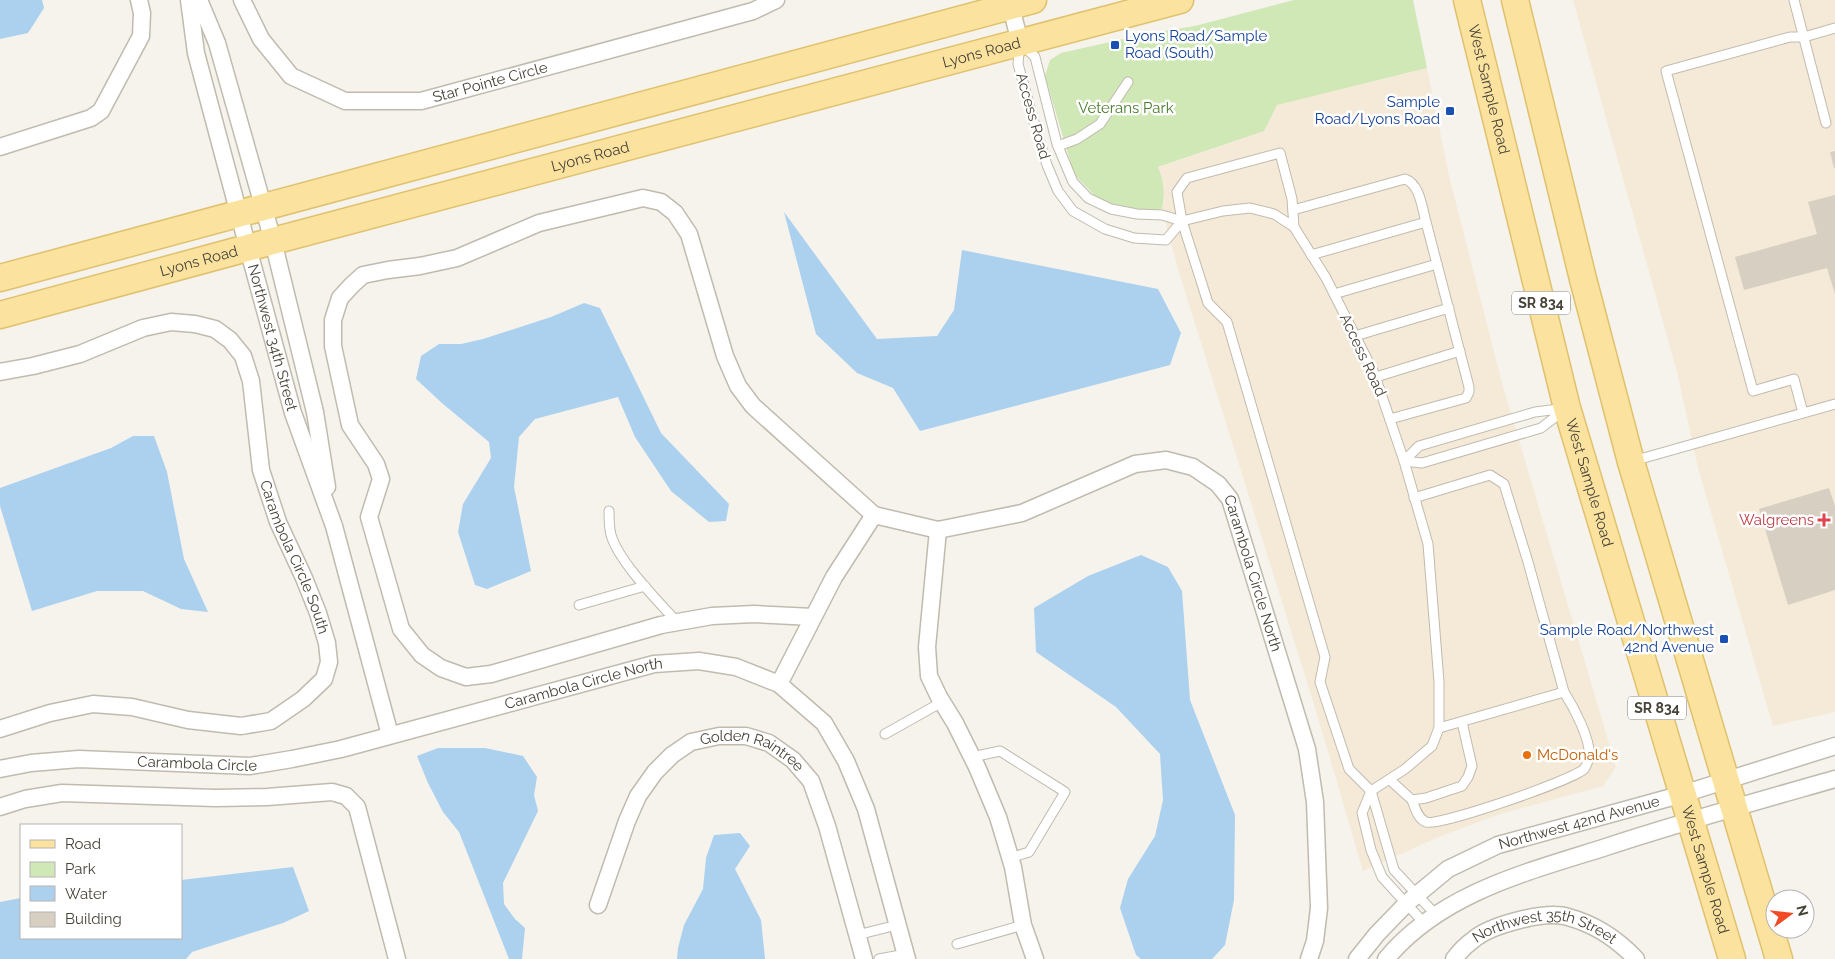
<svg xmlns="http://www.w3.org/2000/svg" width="1835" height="959" font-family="Raleway,sans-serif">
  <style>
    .commercial { fill: #f5ead8 }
    .green { fill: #d0e7b6 }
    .water { fill: #abd1ef }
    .building { fill: #d7cfc1 }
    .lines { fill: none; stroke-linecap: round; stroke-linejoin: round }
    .service-casing { stroke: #c1bbae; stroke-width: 11 }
    .minor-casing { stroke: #c1bbae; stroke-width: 19 }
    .primary-casing { stroke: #e0c16e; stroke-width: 29 }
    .service { stroke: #fff; stroke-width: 9 }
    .minor { stroke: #fff; stroke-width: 16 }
    .primary { stroke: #fbe39f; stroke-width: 26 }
    .transit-dot { fill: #1a4fb4; stroke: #fff; stroke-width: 2 }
    .health-dot { fill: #e0444e; stroke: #fff; stroke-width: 2 }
    .food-dot { fill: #e8710a; stroke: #fff; stroke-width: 2 }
    .labels { text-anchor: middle; stroke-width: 5; stroke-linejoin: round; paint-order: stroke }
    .shield { fill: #fff; stroke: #807c74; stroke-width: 1 }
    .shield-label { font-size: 14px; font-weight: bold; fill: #494439 }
    .transit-label { font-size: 15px; fill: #164399; stroke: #fff; text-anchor: end }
    .street-label { font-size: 15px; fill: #494439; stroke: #fff }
    .park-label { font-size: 15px; fill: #487a2d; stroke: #fff }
    .health-label { font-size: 15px; fill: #be3a42; stroke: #fff; text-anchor: end }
    .food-label { font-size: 15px; fill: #c56008; stroke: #fff; text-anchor: start }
  </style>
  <rect width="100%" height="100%" fill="#f5f3ec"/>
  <g class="commercial">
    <polygon points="1573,0 1835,0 1835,712 1773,726 1698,468 1677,372"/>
    <polygon points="1427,68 1449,176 1502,383 1616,767 1603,786 1500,814 1441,836 1363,871 1316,711 1178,269 1162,209 1164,200 1157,168 1264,131 1276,105"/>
  </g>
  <path class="green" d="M1294 0H1413L1427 68 1277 105 1264 131 1158 167C1164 182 1165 193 1162 209L1151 211 1118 208 1095 196 1074 174 1045 76 1050 60 1061 53 1146 34 1195 26Z"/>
  <g class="water">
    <polygon points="0,0 42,0 44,8 28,33 0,39"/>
    <polygon points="784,212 877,339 937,336 954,310 962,250 1158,289 1181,333 1170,365 920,431 893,388 857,373 816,334"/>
    <polygon points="584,303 600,308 661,433 729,504 726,521 709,522 671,491 635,437 618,397 535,419 519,437 514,487 531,571 487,589 475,585 458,532 463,504 491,458 489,442 443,404 416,379 421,356 439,344 461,344 483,339 551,317"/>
    <polygon points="133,436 154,436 167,472 184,559 208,612 181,609 143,591 97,591 32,611 0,506 0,488 111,448"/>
    <polygon points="1141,555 1168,567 1182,591 1190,700 1235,815 1234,900 1225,945 1212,959 1141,959 1136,955 1120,908 1128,879 1155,836 1163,800 1160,754 1116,707 1036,652 1034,608 1088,576"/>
    <polygon points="438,748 485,748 523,756 537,777 534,795 538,811 503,883 504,904 515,919 525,928 522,959 509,959 459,832 443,812 428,783 417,756"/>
    <polygon points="740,833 750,846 735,869 761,920 765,959 677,959 678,948 684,925 703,889 706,858 714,835"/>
    <polygon points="293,867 309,911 283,923 192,952 186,959 0,959 0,902 21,898 21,938 181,938 181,880"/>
  </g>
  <g class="building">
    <polygon points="1835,151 1835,168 1834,168 1830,152"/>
    <polygon points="1835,195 1835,294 1827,268 1744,290 1735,257 1817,234 1808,202"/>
    <polygon points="1829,488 1835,506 1835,590 1788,605 1759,509"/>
  </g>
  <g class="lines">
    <g class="service-casing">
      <g id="service">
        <polyline points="1794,0 1826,123"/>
        <polyline points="1058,146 1077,139 1100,124 1128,82"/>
        <path d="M1293 210 1405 179C1420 184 1422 208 1426 222"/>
        <polyline points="1182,221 1166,240 1134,238 1105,229 1073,211 1058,191 1047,165 1036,129 1018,64 1020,42 1035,57 1057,144 1073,182 1088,198 1111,209 1137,214 1162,215 1182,221 1223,211 1250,208 1274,214 1294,227 1326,278 1374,373 1404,461 1428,544 1439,682 1439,728 1432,746 1405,769 1371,791 1362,813 1371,850 1382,877 1424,923"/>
        <polyline points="1294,227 1292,199 1280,153 1187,178 1177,192 1182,221 1208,303 1227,322 1325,657 1320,682 1349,769 1371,791 1394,870 1436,915"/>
        <polyline points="1311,255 1426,222 1469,387 1469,392 1466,398 1390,419"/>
        <polyline points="1334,294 1437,264"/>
        <polyline points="1355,336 1449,308"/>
        <polyline points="1376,377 1460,351"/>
        <polygon points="1567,408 1541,428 1422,463 1404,461 1419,446 1535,412"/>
        <polyline points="1803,413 1794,379 1753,391 1666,71 1790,37 1804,37 1835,28"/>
        <polyline points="1633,461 1835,404"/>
        <polyline points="1414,498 1490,475 1504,484 1528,562 1564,692 1439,728"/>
        <path d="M609 511C609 518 609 527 611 535 619 562 658 601 677 622"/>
        <polyline points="579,605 645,586"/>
        <polyline points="885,734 942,702"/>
        <polyline points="972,757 1000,751 1065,792 1029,852 1010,858"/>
        <polyline points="1390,780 1412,800 1426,798 1462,786 1468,777 1472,766 1462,722"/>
        <path d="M1412 800C1415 807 1417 818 1426 822 1438 827 1573 780 1584 769 1586 767 1588 761 1589 758 1592 741 1573 706 1564 692"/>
        <polyline points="857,935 897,925"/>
        <polyline points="957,944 1023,925"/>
        <polyline points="879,959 906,954"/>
      </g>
    </g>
    <g class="minor-casing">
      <g id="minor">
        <path id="s1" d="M189 0 196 53 248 248 293 413 334 526 390 735"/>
        <polyline points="199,0 217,43 273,241 315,412 327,487"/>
        <path id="s2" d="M242 0 261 39 291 76 345 101H421L753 11 776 0"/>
        <polyline points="1009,0 1020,42"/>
        <polyline points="0,147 91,118 101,111 141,36 142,13 139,0"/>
        <path id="s3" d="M0 372 33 366 80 354 143 328 171 322 195 324 215 329 230 340 243 356 251 381 261 470 278 522 304 578 318 613 327 643 329 662 324 679 303 699 271 721 241 726 188 720 132 707 93 704 50 713 0 729"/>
        <polyline points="938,530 927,647 929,676 939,697 955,723 977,767 998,817 1013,867 1023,925 1035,959"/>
        <polyline points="813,617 754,614 712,616 661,625 491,674 466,677 441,668 422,655 401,629 369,517 381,479 376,464 350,425 333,346 333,320 340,298 352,285 363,275 388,270 420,266 457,258 539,223 643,198 661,202 675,213 689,234 725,356 738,386 753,406 874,515"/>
        <path id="s4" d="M779 684 834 577 874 515 938 530 1022 513 1135 464 1166 460 1193 467 1218 484 1230 499 1307 749 1315 802 1319 908 1315 941 1309 959"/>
        <path id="s5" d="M0 769 31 763 79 759 250 766 292 759 341 749 654 664 699 661 736 667 779 684 824 723 846 761 866 809 907 959"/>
        <polyline points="0,807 25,799 62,793 215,798 267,797 332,792 346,796 357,807 397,959"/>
        <path id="s6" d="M598 905 627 821 638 796 655 772 672 755 691 742 719 736H746L769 743 793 760 811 781 827 826 864 959"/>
        <path id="s7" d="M1357 959 1377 934 1407 903 1448 869 1498 845 1683 794 1835 746"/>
        <path d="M1386 959C1441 893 1527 872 1606 847 1682 822 1758 801 1835 779"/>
        <path id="s8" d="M1454 959C1459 952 1466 945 1473 940 1490 925 1546 910 1568 917 1594 924 1618 940 1636 959"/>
      </g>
    </g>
    <g class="primary-casing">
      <g id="primary">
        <path id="s9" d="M1467 0 1567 408 1732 959"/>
        <polyline points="1515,0 1583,279 1631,462 1779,959"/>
        <polyline points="0,278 1033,0"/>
        <path id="s10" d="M0 315 273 241 1180 0"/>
      </g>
    </g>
    <use href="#service" class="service"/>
    <use href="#minor" class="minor"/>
    <use href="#primary" class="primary"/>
  </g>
  <g class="transit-dot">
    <rect x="1110" y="40" width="10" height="10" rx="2.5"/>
    <rect x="1445" y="106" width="10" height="10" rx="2.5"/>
    <rect x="1719" y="634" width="10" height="10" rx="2.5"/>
  </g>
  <path class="health-dot" d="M1821.5 512.5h5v5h5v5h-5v5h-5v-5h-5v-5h5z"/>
  <circle class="food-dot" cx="1527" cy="755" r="5"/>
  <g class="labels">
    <g class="shield">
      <rect x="1512" y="291.5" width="58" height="23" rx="4"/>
      <rect x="1628" y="696.5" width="58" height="23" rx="4"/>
    </g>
    <g class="shield-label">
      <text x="1541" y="308">SR 834</text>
      <text x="1657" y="713">SR 834</text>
    </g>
    <g class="transit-label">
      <text x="1125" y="41" text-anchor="start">Lyons Road/Sample<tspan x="1125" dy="17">Road (South)</tspan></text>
      <text x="1440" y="107">Sample<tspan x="1440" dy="17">Road/Lyons Road</tspan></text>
      <text x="1714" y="635">Sample Road/Northwest<tspan x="1714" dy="17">42nd Avenue</tspan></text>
    </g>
    <g class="street-label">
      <text dy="5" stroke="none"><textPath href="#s10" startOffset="1016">Lyons Road</textPath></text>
      <text dy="5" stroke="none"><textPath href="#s2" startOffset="298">Star Pointe Circle</textPath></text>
      <text dy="5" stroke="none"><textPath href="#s9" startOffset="92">West Sample Road</textPath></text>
      <text transform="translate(1033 116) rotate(74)" y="5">Access Road</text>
      <text dy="5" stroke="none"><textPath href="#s10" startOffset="611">Lyons Road</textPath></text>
      <text dy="5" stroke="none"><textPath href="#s10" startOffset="206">Lyons Road</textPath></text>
      <text dy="5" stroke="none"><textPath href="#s1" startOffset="348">Northwest 34th Street</textPath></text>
      <text transform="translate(1363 355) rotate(65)" y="5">Access Road</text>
      <text dy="5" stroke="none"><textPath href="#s9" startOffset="498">West Sample Road</textPath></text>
      <text dy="5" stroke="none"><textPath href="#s3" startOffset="472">Carambola Circle South</textPath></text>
      <text dy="5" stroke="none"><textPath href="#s4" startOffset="655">Carambola Circle North</textPath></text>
      <text dy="5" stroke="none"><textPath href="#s5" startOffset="595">Carambola Circle North</textPath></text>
      <text dy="5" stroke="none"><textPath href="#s6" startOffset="258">Golden Raintree</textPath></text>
      <text dy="5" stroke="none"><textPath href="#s5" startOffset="198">Carambola Circle</textPath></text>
      <text dy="5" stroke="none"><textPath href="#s7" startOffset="268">Northwest 42nd Avenue</textPath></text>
      <text dy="5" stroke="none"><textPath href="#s9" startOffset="902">West Sample Road</textPath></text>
      <text dy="5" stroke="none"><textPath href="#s8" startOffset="104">Northwest 35th Street</textPath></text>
    </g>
    <g class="park-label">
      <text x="1126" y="113">Veterans Park</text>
    </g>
    <g class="health-label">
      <text x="1814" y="525">Walgreens</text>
    </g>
    <g class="food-label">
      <text x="1537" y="760">McDonald's</text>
    </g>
  </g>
  <rect x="20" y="824" width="162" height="115" fill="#ffffff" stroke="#b6b4b0"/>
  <rect x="30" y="840" width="25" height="8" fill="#fbe39f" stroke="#b6b4b0"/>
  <text x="65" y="849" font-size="15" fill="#494439">Road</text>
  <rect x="30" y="862" width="25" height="15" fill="#d0e7b6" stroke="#b6b4b0"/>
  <text x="65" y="874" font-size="15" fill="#494439">Park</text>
  <rect x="30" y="886" width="25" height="15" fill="#abd1ef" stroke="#b6b4b0"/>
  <text x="65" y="899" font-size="15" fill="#494439">Water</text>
  <rect x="30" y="912" width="25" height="15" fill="#d7cfc1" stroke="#b6b4b0"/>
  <text x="65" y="924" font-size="15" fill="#494439">Building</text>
  <g transform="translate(1790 914) rotate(75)"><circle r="24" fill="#ffffff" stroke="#b6b4b0"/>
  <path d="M0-4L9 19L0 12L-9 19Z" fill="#f24a26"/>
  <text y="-8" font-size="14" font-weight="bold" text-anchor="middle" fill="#494439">N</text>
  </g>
</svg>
